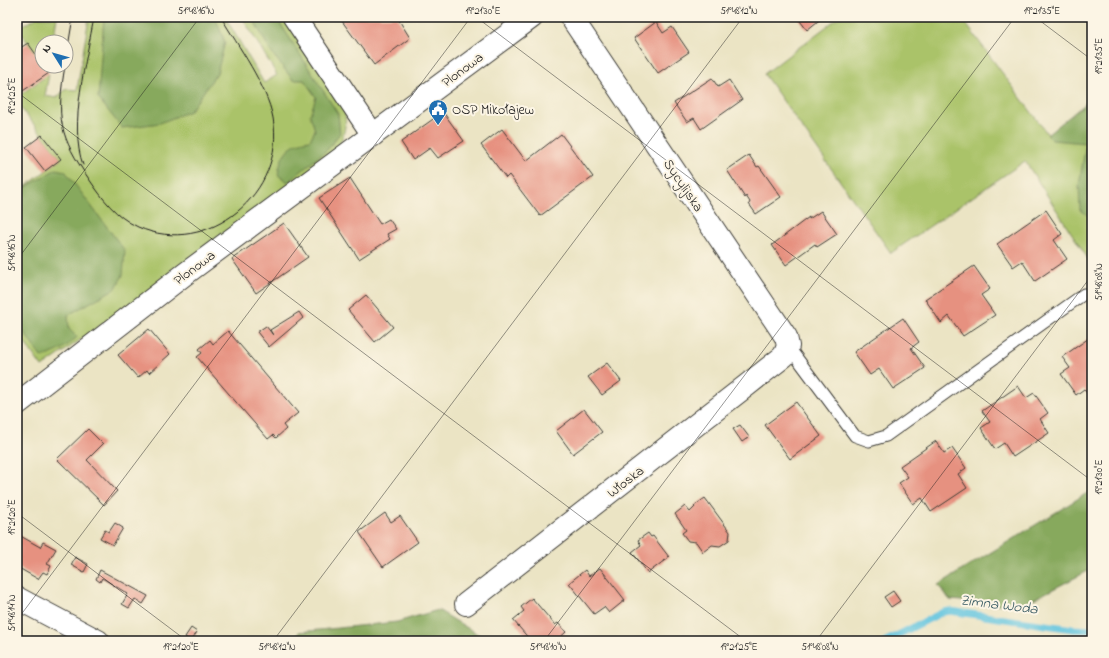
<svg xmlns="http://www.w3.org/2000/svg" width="1109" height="658" font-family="'Indie Flower',sans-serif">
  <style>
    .green { fill: #aac369; stroke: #637042 }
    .forest { fill: #87a95d; stroke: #52623c }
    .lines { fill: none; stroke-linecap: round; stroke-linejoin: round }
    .stream { stroke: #61c4df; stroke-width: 7 }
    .building { fill: #e69180 }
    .service-casing { stroke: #3b3a35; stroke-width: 13 }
    .minor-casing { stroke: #3b3a35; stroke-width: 24 }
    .service { stroke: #fff; stroke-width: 11 }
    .minor { stroke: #fff; stroke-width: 22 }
    .tram { stroke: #1c1c1c; stroke-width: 1 }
    .ticks { fill: none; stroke: #1c1c1c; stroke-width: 1; stroke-opacity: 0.45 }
    .labels { text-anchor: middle; stroke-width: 4; stroke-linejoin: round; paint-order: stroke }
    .street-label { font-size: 14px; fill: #1c1c1c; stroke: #fcf5e5 }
    .poi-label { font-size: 14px; fill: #1c1c1c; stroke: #fcf5e5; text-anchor: start }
    .water-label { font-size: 15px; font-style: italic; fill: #345760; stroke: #fcf5e5 }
    .neatline { fill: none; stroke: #1c1c1c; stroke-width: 1.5 }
    .ticks-label { font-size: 10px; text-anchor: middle; fill: #1c1c1c }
  </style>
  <rect width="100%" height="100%" fill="#fcf5e5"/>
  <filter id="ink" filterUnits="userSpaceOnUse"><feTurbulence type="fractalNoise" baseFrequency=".025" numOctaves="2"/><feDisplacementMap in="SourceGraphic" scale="8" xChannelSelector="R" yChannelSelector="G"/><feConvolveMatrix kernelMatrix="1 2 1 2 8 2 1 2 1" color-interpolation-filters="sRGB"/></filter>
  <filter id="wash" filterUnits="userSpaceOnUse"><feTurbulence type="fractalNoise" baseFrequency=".012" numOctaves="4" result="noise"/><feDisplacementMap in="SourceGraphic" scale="16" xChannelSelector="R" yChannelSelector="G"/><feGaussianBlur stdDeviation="0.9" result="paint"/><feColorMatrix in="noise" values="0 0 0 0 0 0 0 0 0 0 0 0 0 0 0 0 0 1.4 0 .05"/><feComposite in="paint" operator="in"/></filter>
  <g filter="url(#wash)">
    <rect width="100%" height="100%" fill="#ebe4c4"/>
    <g class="green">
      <polygon points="38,17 57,17 53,42 42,42 42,64 18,28"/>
      <path d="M89 17H225L264 83 277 75 242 17H284L345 109C347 126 344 137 336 152L155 287 42 367 17 332V179L25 187 61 159 17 103V97L49 74 45 96 56 98 66 89 77 90Z"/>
      <polygon points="839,17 961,17 1052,140 1092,113 1092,265 1025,161 891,253 764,74"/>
    </g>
    <g class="forest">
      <polygon points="104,17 215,17 225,42 217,73 190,111 160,123 122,128 98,98"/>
      <path d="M252 17H276L338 114 340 133 328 149 288 182 278 175C281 154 288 143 310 140L315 130 310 115 316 97 304 80H293L271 52Z"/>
      <polygon points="1092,98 1092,218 1080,210 1079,185 1086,143 1052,140 1047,135"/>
      <path d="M56 169 65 171 125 251 123 275 116 288 68 315 69 329 77 337C67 347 55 354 41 357L17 322V183L23 189Z"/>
      <polygon points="1092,490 1092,569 1020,606 950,600 938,585"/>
      <polygon points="438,610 489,641 294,641 299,632 397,622"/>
    </g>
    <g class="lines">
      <polyline class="stream" points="886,641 943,612 950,611 1073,629 1092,630"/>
    </g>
    <g id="blocks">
      <g class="building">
        <polygon points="339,17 397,17 410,38 374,65"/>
        <polygon points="797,17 823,17 807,30"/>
        <polygon points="656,22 663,33 672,27 689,52 658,73 634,38"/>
        <polygon points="28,43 49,73 17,95 17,50"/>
        <polygon points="712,78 718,87 729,80 742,100 701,129 694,118 687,122 674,103"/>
        <polygon points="443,112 464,141 438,158 430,148 413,160 401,142"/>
        <polygon points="502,129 526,161 561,134 593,177 540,216 509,175 506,178 481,145"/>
        <polygon points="42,135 61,159 45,171 26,147"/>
        <polygon points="749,155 757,167 759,166 781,197 756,214 749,204 750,202 746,196 745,198 727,170"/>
        <polygon points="350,178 380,224 389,219 396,229 387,234 390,239 359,259 319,198"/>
        <polygon points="1046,210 1062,234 1054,240 1067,259 1035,281 1022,261 1013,267 997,244"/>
        <polygon points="821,211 837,234 817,247 815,244 786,265 772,245 809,217 809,219"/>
        <polygon points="284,223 308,257 256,293 232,259"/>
        <polygon points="974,266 990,289 981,295 995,315 963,336 949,316 941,323 925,299"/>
        <polygon points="366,295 393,327 375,342 348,310"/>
        <polygon points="299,312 303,318 269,347 257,332 266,326 273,335 270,330"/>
        <polygon points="903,318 919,342 911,348 925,368 893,389 879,369 870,375 854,352"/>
        <polygon points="149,329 170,354 149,373 147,370 138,378 118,355"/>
        <polygon points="228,331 298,413 283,425 286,429 276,438 273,435 268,439 197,357 202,353 199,349 210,340 213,344"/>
        <polygon points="1092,336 1092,400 1084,389 1076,395 1061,374 1070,368 1062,357"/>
        <polygon points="607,363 621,381 602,395 588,377"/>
        <polygon points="1018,386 1026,398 1034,393 1048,413 1040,419 1049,433 1013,457 1004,443 995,449 981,428 990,422 982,411"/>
        <polygon points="796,402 821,436 790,459 765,425"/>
        <polygon points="584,409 602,432 573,454 556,431"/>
        <polygon points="740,425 749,437 742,442 733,429"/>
        <polygon points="88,429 103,444 87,460 117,491 104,505 57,459"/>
        <polygon points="936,441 944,453 952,448 966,468 958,474 967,488 931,512 922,498 913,504 899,483 908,477 900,466"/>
        <polygon points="705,498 730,532 729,540 720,546 712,545 703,552 696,542 688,541 682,533 686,530 675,514 685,506 690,512 695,507 694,506"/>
        <polygon points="385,513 391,522 400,516 418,542 383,567 359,532"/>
        <polygon points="115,523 123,528 113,545 100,538 105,530 109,532"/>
        <polygon points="648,533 651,537 653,536 669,557 648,573 632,552 641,545 638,540"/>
        <polygon points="17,534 40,547 43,542 56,549 47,564 51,566 47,574 43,572 38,579 17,567"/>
        <polygon points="75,557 88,564 84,572 71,565"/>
        <polygon points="600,568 625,600 609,613 604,607 594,614 569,583 585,570 589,576"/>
        <polygon points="100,570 148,596 143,604 135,599 129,608 122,604 128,594 102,578 100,582 96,579"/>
        <polygon points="893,591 900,601 891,607 884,597"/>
        <polygon points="532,598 555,625 558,623 566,632 556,641 531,641 513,620 524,611 521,607"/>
        <polygon points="191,628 197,632 191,641 185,637"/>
      </g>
    </g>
  </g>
  <g filter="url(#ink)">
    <use href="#blocks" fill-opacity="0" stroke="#3b3a35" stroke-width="1"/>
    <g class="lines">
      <g class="service-casing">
        <polyline id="service" points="788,346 855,436 869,441 886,436 1084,294"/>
      </g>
      <g class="minor-casing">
        <g id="minor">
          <polyline points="294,17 373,135"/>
          <polyline points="17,404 185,274 532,17"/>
          <polyline points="17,598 98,641"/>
          <polyline points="466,604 746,386 784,356 788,346 786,337 571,17"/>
        </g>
      </g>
      <use href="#service" class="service"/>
      <use href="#minor" class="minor"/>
      <g class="tram">
        <polyline points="66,59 73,17"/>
        <path d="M65 66C56 118 59 136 89 179 102 198 116 217 138 227 208 258 287 192 273 118 267 86 238 46 221 17"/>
        <path d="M83 165C68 125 87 59 94 17"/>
      </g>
    </g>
  </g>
  <path class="ticks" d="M476 17 1092 481M1035 17 1092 60M17 92 746 641M17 260 200 17M17 513 187 641M17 620 471 17M273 641 743 17M544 641 1015 17M816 641 1092 275M1088 641 1092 635"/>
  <defs>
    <g id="civic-pin" transform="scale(1)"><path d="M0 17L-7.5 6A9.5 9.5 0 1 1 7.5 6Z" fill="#1f6fb2" stroke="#fcf5e5"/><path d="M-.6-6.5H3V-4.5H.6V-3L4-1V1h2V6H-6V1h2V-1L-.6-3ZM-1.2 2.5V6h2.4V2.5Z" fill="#fff"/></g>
  </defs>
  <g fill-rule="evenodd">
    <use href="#civic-pin" x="438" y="109"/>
  </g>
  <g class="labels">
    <g class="street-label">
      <text transform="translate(462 69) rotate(-37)" y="5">Plonowa</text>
      <text transform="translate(684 185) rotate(56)" y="5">Sycylijska</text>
      <text transform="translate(194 267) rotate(-37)" y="5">Plonowa</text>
      <text transform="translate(625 481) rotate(-38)" y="5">Włoska</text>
    </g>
    <g class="poi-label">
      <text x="452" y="114">OSP Mikołajew</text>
    </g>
    <g class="water-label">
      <text transform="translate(999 604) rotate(7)" y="5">Zimna Woda</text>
    </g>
  </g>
  <rect width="1109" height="658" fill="none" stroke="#fcf5e5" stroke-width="44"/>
  <g transform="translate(54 54) rotate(307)"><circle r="19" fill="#fcf5e5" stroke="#a29e95"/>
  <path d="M0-3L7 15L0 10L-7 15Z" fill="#1f6fb2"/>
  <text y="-6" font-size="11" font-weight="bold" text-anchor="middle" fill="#1c1c1c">N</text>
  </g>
  <rect x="22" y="22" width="1065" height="614" class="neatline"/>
  <g class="ticks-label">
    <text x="196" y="14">51°48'16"N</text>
    <text x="483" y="14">19°21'30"E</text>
    <text x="739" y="14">51°48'12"N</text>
    <text x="1042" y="14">19°21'35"E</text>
    <text transform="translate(1098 56) rotate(-90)" y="4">19°21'35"E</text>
    <text transform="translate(11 96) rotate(-90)" y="4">19°21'25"E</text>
    <text transform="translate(11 253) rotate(-90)" y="4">51°48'16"N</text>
    <text transform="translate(1098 282) rotate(-90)" y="4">51°48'08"N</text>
    <text transform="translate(1098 477) rotate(-90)" y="4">19°21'30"E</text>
    <text transform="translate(11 517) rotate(-90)" y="4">19°21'20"E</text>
    <text transform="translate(11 613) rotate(-90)" y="4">51°48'14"N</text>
    <text x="181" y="650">19°21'20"E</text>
    <text x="277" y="650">51°48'12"N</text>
    <text x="548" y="650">51°48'10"N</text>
    <text x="739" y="650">19°21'25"E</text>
    <text x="820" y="650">51°48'08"N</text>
  </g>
</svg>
